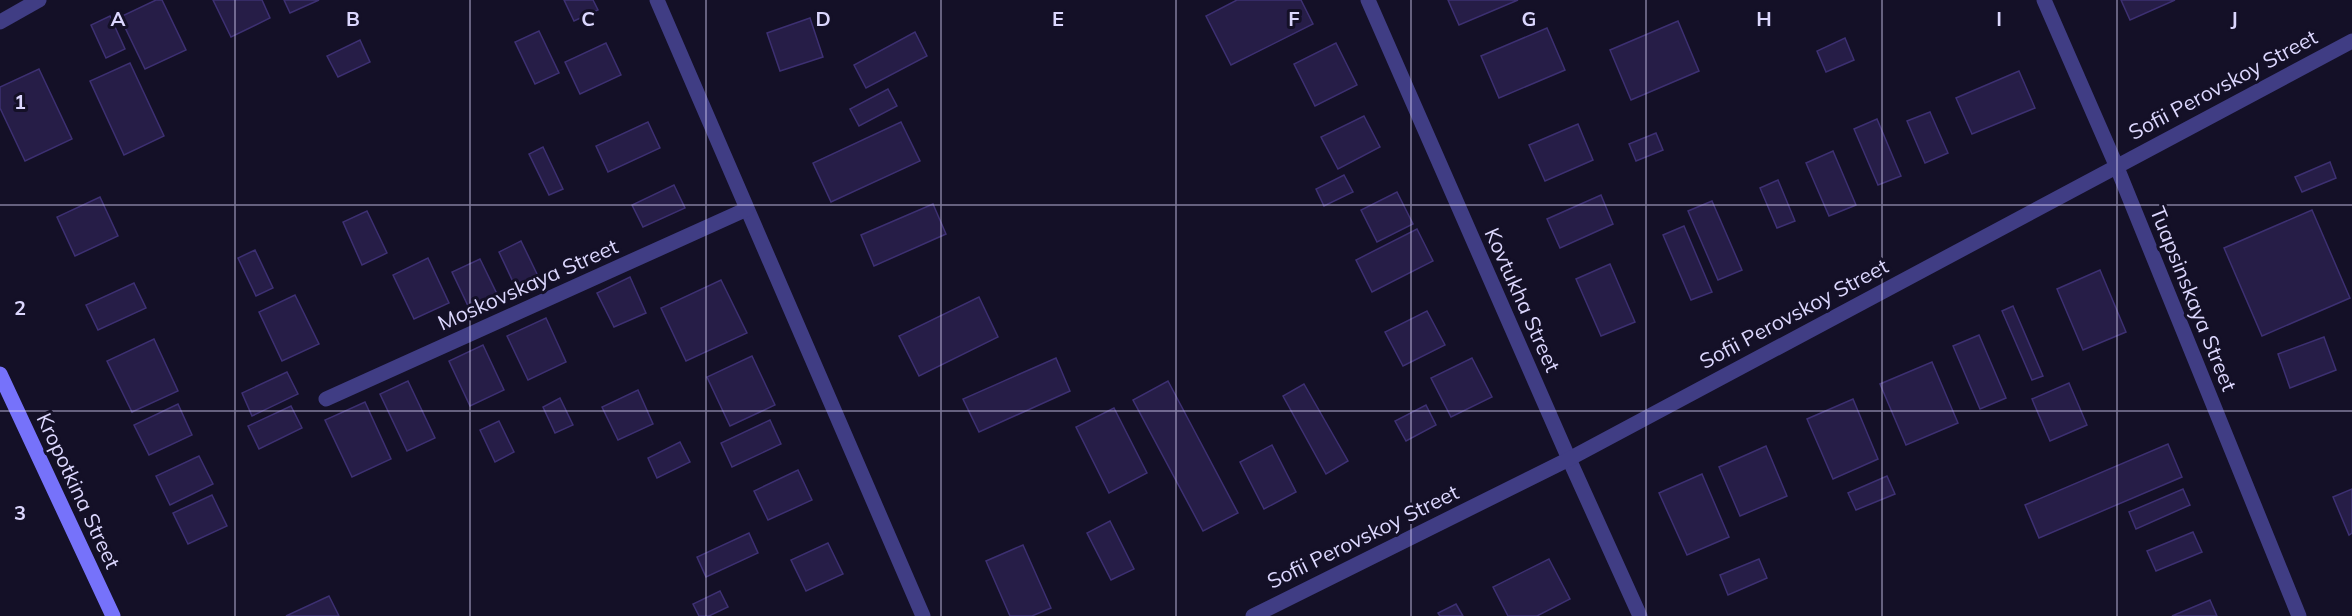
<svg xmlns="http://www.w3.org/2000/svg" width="2352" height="616" font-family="Mulish,sans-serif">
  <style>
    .building { fill: #261d47; stroke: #3d3072; stroke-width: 1.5 }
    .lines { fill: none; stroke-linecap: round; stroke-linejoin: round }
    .minor { stroke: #403d84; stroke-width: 15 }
    .secondary { stroke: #7672fa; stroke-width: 15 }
    .grid { fill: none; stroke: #dcd7fe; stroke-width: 1.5; stroke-opacity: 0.55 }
    .labels { text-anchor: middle; stroke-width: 6; stroke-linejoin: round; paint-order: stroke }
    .street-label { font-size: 21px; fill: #dcd7fe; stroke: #141027 }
    .grid-label { font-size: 20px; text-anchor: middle; font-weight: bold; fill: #dcd7fe; stroke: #141027; stroke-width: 6; stroke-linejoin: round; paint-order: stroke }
  </style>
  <rect width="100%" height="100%" fill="#141027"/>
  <g class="building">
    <polygon points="156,0 162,0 186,50 145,69 120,17"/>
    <polygon points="213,0 262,0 270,18 231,37"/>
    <polygon points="284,0 319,0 290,13"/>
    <polygon points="564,0 593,0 598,10 574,21"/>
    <polygon points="1237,0 1301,0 1313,24 1231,65 1206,16"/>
    <polygon points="1448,0 1518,0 1459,25"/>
    <polygon points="2121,0 2175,0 2130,20"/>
    <polygon points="110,16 125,49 106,58 91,25"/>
    <polygon points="810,18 823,57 780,71 767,33"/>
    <polygon points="1678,21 1699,71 1631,100 1610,50"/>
    <polygon points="1547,28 1565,70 1499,98 1481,56"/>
    <polygon points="539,31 559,73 535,84 515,42"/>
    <polygon points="915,32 927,56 866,88 854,65"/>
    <polygon points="1845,38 1854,60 1826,72 1817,51"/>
    <polygon points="360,40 370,62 338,77 327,56"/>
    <polygon points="606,43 621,75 580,94 565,62"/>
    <polygon points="1336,43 1357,85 1315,106 1294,64"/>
    <polygon points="130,63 164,136 124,155 90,81"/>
    <polygon points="39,69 72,139 25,161 0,108 0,87"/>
    <polygon points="2019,71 2035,108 1972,134 1956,98"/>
    <polygon points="888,89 897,106 859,126 850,109"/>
    <polygon points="1930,112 1948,153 1925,163 1907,121"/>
    <polygon points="1364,116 1380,147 1338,169 1321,137"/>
    <polygon points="1877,119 1901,176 1878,185 1854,129"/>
    <polygon points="648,122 660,148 608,172 596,146"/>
    <polygon points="901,122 920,161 831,202 813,163"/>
    <polygon points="1578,124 1593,160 1545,181 1529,145"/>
    <polygon points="1656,133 1663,150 1636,161 1629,144"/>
    <polygon points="543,147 563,189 549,195 529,154"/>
    <polygon points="1833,151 1856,205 1829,216 1806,163"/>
    <polygon points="2330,162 2336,178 2302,192 2295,177"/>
    <polygon points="1344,175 1353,192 1324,206 1316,189"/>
    <polygon points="1778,180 1795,221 1777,228 1760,188"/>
    <polygon points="674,185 685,208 643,227 632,205"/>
    <polygon points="1397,192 1413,224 1377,242 1361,210"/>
    <polygon points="1601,195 1613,224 1560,248 1547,219"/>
    <polygon points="100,197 118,236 75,256 57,217"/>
    <polygon points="1712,201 1742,270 1718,280 1688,211"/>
    <polygon points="933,204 946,234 874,266 861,235"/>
    <polygon points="2312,210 2350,298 2262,336 2224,248"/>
    <polygon points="367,211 387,253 362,265 343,222"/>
    <polygon points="1684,226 1712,292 1691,300 1663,235"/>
    <polygon points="1417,229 1433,261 1372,292 1356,260"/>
    <polygon points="521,241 538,276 515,286 499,252"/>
    <polygon points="255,250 273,288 256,296 238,258"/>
    <polygon points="428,258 449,303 414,319 393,275"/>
    <polygon points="480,259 497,294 469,308 452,272"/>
    <polygon points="1610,264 1635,322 1601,336 1576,279"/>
    <polygon points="2100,270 2126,332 2083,350 2057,289"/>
    <polygon points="630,277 646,313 614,327 597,293"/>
    <polygon points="721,280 747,333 686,361 661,308"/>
    <polygon points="134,283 146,308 98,330 86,305"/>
    <polygon points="295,295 319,344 282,361 259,312"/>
    <polygon points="979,297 998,337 919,376 899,336"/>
    <polygon points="2013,306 2043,376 2032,380 2002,311"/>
    <polygon points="1427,311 1445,345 1403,366 1385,332"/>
    <polygon points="546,318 566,362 528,380 507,336"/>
    <polygon points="1979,335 2006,398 1980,409 1953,346"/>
    <polygon points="2324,337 2336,370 2290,388 2278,354"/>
    <polygon points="154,339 178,391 132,412 107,361"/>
    <polygon points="483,345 504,390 470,406 449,361"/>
    <polygon points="752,356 775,405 730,426 707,377"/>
    <polygon points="1056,358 1070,391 979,432 963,399"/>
    <polygon points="1472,358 1492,397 1451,417 1431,378"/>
    <polygon points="1932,362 1958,423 1906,445 1880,384"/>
    <polygon points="287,372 298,394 252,416 242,393"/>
    <polygon points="408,381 435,438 407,451 380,394"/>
    <polygon points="1168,381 1238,513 1203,531 1133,400"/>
    <polygon points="2069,383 2087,425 2050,441 2032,399"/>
    <polygon points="1304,384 1348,461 1326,474 1283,396"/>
    <polygon points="638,390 653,424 618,440 602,407"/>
    <polygon points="560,398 573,425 555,433 543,407"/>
    <polygon points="1853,399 1878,459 1833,479 1807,419"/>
    <polygon points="365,402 391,459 352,477 325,420"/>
    <polygon points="178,404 192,435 149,455 134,425"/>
    <polygon points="1426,405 1436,425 1406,441 1395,421"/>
    <polygon points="291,406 302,428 259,449 248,426"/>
    <polygon points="1114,408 1147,473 1109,493 1076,427"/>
    <polygon points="770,420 781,444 732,467 721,443"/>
    <polygon points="499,421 514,452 495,462 480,430"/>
    <polygon points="680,442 690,462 657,478 648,458"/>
    <polygon points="2168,444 2182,477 2039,538 2025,505"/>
    <polygon points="1272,445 1296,492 1264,509 1240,462"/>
    <polygon points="1766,446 1787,496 1740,516 1719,467"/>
    <polygon points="199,456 213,484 170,505 156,476"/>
    <polygon points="798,470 812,500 768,520 754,491"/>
    <polygon points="1702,474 1729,537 1687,555 1659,493"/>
    <polygon points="1887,476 1895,494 1856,510 1848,493"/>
    <polygon points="2183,489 2190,505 2136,529 2129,512"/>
    <polygon points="2352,489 2352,533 2349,535 2333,497"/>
    <polygon points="212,495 227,526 188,544 173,513"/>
    <polygon points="1110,521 1134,569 1111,580 1087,533"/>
    <polygon points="2193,532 2202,552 2156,571 2147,551"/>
    <polygon points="749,533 758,553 706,577 697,557"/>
    <polygon points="828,543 843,574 806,591 791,560"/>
    <polygon points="1023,545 1051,608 1032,616 1010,616 986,561"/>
    <polygon points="1549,559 1570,599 1537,616 1508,616 1493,587"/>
    <polygon points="1759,559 1767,578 1728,595 1720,575"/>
    <polygon points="720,591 728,607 709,616 699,616 693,604"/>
    <polygon points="329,596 339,616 286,616"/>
    <polygon points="2210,600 2217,616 2172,616"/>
    <polygon points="1456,604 1463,616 1440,616 1438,613"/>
  </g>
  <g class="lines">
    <g class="minor">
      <polyline points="657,0 923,616"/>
      <polyline points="1368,0 1569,459 1640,616"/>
      <polyline points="2044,0 2116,165 2299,616"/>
      <polyline points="0,22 39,0"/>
      <polyline points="326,399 747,209"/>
      <polyline points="1253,616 1569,459 2352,41"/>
    </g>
    <polyline class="secondary" points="0,374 113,616"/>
  </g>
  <path class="grid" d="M235 0V616M470 0V616M706 0V616M941 0V616M1176 0V616M1411 0V616M1646 0V616M1882 0V616M2117 0V616M0 205H2352M0 411H2352"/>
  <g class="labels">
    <g class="street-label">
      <text transform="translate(2223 85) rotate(-28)" y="7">Sofii Perovskoy Street</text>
      <text transform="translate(528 285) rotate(-24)" y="7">Moskovskaya Street</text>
      <text transform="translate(2193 299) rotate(68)" y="7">Tuapsinskaya Street</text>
      <text transform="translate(1522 300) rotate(66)" y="7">Kovtukha Street</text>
      <text transform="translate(1794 314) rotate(-28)" y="7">Sofii Perovskoy Street</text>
      <text transform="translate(78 491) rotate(65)" y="7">Kropotkina Street</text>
      <text transform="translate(1363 537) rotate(-26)" y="7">Sofii Perovskoy Street</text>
    </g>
  </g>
  <g class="grid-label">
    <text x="118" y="26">A</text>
    <text x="353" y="26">B</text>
    <text x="588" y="26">C</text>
    <text x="823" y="26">D</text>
    <text x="1058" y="26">E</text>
    <text x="1294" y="26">F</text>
    <text x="1529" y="26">G</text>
    <text x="1764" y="26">H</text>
    <text x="1999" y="26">I</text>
    <text x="2234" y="26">J</text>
    <text x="20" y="109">1</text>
    <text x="20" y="315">2</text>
    <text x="20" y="520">3</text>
  </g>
</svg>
